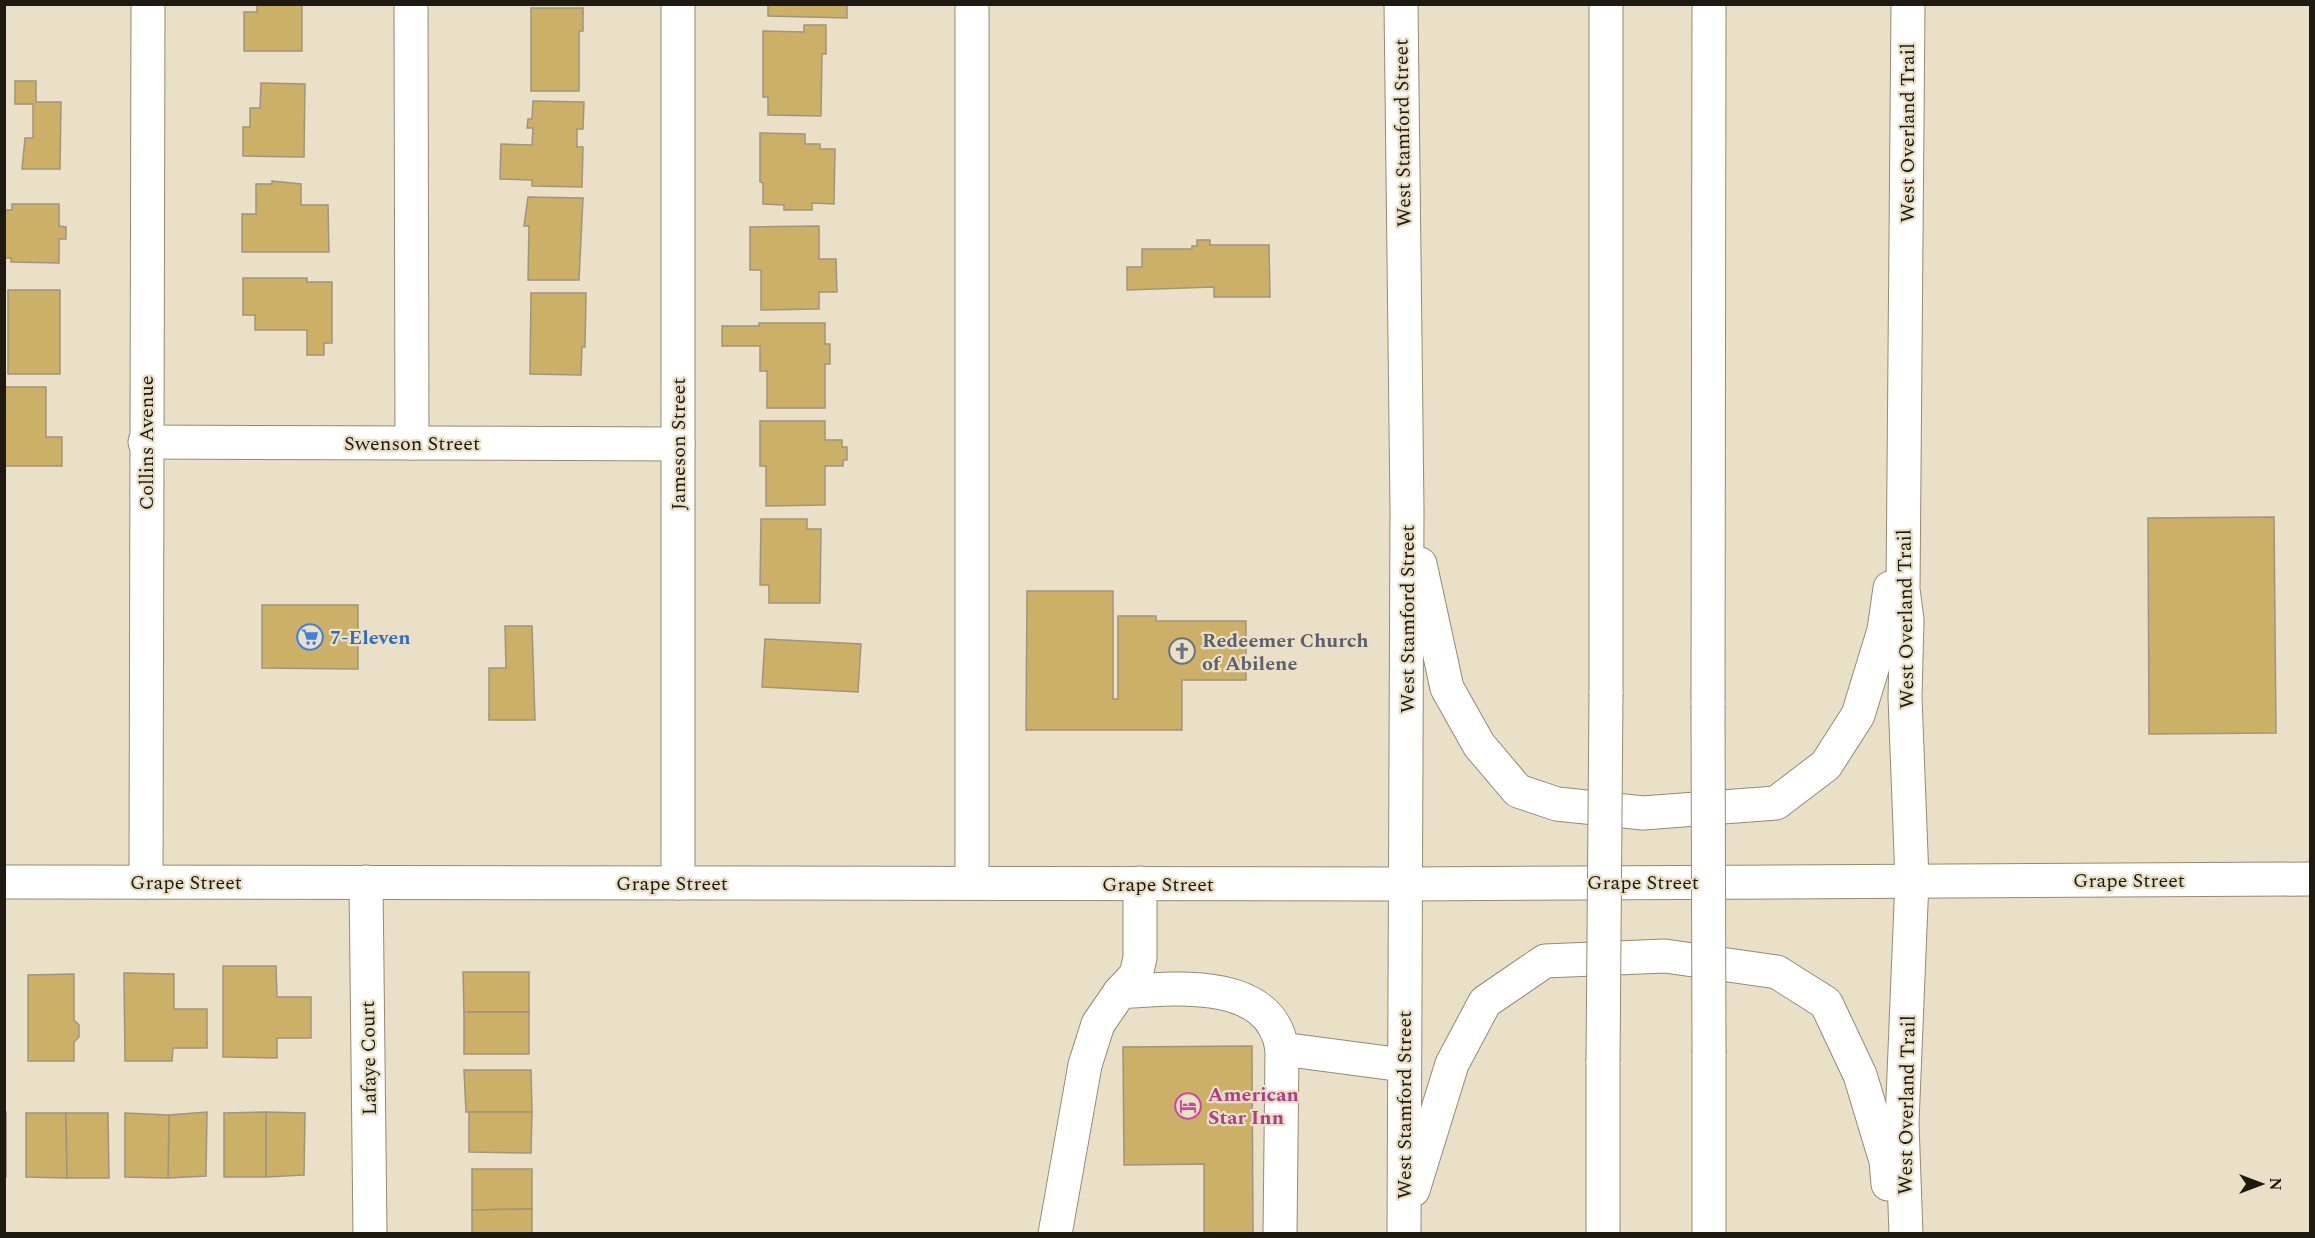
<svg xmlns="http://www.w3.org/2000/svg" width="2315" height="1238" font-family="Spectral,serif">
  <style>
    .building { fill: #cdb067; stroke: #9f957e; stroke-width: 1.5 }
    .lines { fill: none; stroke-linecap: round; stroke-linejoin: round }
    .minor-casing { stroke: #948b74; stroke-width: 35 }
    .major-casing { stroke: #948b74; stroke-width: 35 }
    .highway-casing { stroke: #948b74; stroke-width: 35 }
    .minor { stroke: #fff; stroke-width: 33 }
    .major { stroke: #fff; stroke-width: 33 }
    .highway { stroke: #fff; stroke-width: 33 }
    .highway-bridge-casing { stroke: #948b74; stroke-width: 35; stroke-linecap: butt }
    .highway-bridge { stroke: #fff; stroke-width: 33 }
    .labels { text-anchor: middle; stroke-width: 4.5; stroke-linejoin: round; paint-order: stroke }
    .street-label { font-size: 20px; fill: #1e1a11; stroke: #eadfc7 }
    .shop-label { font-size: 20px; font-weight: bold; fill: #366cbe; stroke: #eadfc7; text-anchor: start }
    .worship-label { font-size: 20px; font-weight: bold; fill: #5b616d; stroke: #eadfc7; text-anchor: start }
    .hotel-label { font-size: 20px; font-weight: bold; fill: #b23c85; stroke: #eadfc7; text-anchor: start }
  </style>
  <rect width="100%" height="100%" fill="#eadfc7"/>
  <g class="building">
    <polygon points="257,4 302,4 302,51 244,51 244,12 257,12"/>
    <polygon points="768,4 847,4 847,18 768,16"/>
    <polygon points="531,8 583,8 583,31 579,31 579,91 531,91"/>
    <polygon points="804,25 826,25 826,54 822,54 821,116 768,115 768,97 763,97 763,31 804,32"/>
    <polygon points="15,81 36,81 36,102 61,102 60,169 22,169 25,138 33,138 33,104 15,104"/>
    <polygon points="261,83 305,84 304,157 243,156 243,127 250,127 250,108 260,108"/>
    <polygon points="533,101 584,102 583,129 577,129 577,147 583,147 582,187 532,186 532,180 500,179 501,144 532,145 533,128 527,128 528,119 532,119"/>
    <polygon points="760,133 805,134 805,144 820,144 820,149 835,149 834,204 812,203 812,210 784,210 784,205 763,204 763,183 760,182"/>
    <polygon points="272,181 301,184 301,205 328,205 329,252 242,252 242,214 256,214 256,184 272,184"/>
    <polygon points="528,197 583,198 579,280 528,280 529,226 524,226"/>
    <polygon points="12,204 59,204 59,226 66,227 66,239 59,239 59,263 11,262 11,258 4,258 4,210 12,210"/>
    <polygon points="819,226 819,259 836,259 837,292 819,292 819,309 761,310 761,270 750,270 750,227"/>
    <polygon points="1197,240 1210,240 1210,245 1269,245 1270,297 1214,297 1214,287 1127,290 1127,267 1142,267 1142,249 1192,249 1192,246 1197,246"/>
    <polygon points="243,278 307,278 307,282 332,282 332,343 324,343 324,355 307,355 307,330 255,330 255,315 243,315"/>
    <rect x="8" y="290" width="52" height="84"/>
    <polygon points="531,293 586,293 585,347 582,347 581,375 530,374"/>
    <polygon points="759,323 825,323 825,344 830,344 830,364 825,364 825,408 767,408 767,371 760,371 760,346 722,346 722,326 759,326"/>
    <polygon points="4,387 46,387 46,437 62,437 62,466 4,466"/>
    <polygon points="760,421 825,421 825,440 842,440 842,447 847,447 847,460 843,460 843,466 825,466 825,505 766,506 766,466 760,466"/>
    <polygon points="2274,517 2276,733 2149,734 2148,518"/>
    <polygon points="761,519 807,519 807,529 821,529 820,603 769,603 769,585 760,585"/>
    <polygon points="1027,591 1113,591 1113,699 1118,699 1118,616 1156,616 1156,621 1246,621 1246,680 1182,680 1182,730 1026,730"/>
    <polygon points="262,605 358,605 358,669 262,668"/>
    <polygon points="505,626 532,626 535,720 489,720 489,668 506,668"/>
    <polygon points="765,639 861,644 858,692 762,687"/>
    <polygon points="223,966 276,966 277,997 311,997 311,1038 277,1038 277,1058 223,1057"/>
    <polygon points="463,972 529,972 529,1012 464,1012"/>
    <polygon points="124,973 174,974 174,1009 207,1009 207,1048 173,1048 172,1061 125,1061"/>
    <polygon points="74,974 74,1020 79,1025 79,1037 74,1042 74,1061 28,1061 28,975"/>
    <rect x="464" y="1012" width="65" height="42"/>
    <polygon points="1252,1046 1253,1234 1204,1234 1204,1164 1124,1165 1123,1047"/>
    <polygon points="464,1070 531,1070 532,1112 466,1112"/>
    <rect x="4" y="1112" width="2" height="65"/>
    <polygon points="207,1112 206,1176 168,1178 169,1115"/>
    <polygon points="266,1112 305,1113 304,1175 266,1177"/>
    <polygon points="266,1112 266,1177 224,1177 224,1113"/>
    <polygon points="469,1112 532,1112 531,1153 469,1152"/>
    <polygon points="26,1113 66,1113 67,1178 26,1177"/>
    <polygon points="66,1113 108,1113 109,1178 67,1178"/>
    <polygon points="125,1113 169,1115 168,1178 125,1177"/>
    <polygon points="472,1169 532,1169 532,1209 472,1210"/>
    <polygon points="532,1209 532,1234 472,1234 472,1210"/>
  </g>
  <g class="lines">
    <g class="minor-casing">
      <g id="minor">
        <polyline points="411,4 412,443"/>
        <polyline points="678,4 678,883"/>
        <polyline points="972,4 972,883"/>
        <polyline points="145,442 678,444"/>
        <polyline points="4,882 1406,884 2310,879"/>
        <polyline points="146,882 148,4"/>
        <polyline points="366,882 370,1234"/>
        <path d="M1120 992C1174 988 1271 977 1282 1049L1280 1234"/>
        <polyline points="1282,1049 1403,1065"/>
        <polyline points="1055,1234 1085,1065 1098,1024 1120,992 1136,975 1140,958 1140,883"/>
      </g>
    </g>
    <g class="major-casing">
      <g id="major">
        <polyline points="1401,4 1407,510 1404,1234"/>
        <polyline points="1420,564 1447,688 1479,745 1518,791 1557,804 1643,813 1776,803 1826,765 1858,715 1884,630 1890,588"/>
        <polyline points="1413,1190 1452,1064 1485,1002 1545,961 1665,956 1777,972 1826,1003 1860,1075 1886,1161 1888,1184"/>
        <polyline points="1906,1234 1902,1123 1912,880 1905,697 1907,620 1903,589 1908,4"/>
      </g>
    </g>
    <g class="highway-casing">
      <g id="highway">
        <polyline points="1606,694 1606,4"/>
        <polyline points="1708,705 1709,4"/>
        <polyline points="1709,1053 1709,1234"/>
        <polyline points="1603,1234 1603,1061"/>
      </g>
    </g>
    <use href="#minor" class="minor"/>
    <use href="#major" class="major"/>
    <use href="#highway" class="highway"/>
    <g class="highway-bridge-casing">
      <g id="highway-bridge">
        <polyline points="1708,705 1709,1053"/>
        <polyline points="1603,1061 1606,694"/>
      </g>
    </g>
    <use href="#highway-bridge" class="highway-bridge"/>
  </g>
  <defs>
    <g id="supermarket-ring" transform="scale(1.35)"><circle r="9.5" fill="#eadfc7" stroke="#3f7fe0" stroke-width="1.5"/><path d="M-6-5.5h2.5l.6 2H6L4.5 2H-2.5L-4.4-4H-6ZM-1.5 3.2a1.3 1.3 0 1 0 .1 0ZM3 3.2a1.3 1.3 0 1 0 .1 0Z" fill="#3f7fe0"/></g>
    <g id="church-ring" transform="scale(1.35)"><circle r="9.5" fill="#eadfc7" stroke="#6b7280" stroke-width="1.5"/><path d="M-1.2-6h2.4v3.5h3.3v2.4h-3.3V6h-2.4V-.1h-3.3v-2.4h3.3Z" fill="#6b7280"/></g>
    <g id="hotel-ring" transform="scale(1.35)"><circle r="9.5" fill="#eadfc7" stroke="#d1479c" stroke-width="1.5"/><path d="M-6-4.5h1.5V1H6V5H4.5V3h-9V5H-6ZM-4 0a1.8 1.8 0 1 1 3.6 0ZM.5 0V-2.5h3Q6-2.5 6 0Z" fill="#d1479c"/></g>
  </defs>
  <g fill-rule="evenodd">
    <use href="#supermarket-ring" x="310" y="637"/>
    <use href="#church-ring" x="1182" y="651"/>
    <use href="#hotel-ring" x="1188" y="1106"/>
  </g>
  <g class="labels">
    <g class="street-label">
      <text transform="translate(1402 133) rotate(-91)" y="7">West Stamford Street</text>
      <text transform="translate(1907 133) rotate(-90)" y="7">West Overland Trail</text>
      <text transform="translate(146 443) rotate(-90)" y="7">Collins Avenue</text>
      <text x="412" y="450">Swenson Street</text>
      <text transform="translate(678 444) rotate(-90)" y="7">Jameson Street</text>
      <text transform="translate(1407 619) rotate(-90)" y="7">West Stamford Street</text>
      <text transform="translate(1905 619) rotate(-91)" y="7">West Overland Trail</text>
      <text x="2129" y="887">Grape Street</text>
      <text x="186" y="889">Grape Street</text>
      <text x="1643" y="889">Grape Street</text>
      <text x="672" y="890">Grape Street</text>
      <text x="1158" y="891">Grape Street</text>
      <text transform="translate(368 1058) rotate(-91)" y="7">Lafaye Court</text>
      <text transform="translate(1404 1105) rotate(-90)" y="7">West Stamford Street</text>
      <text transform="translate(1906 1105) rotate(-89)" y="7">West Overland Trail</text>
    </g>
    <g class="shop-label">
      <text x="330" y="644">7-Eleven</text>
    </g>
    <g class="worship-label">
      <text x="1202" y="647">Redeemer Church<tspan x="1202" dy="23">of Abilene</tspan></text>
    </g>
    <g class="hotel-label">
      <text x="1208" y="1101">American<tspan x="1208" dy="23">Star Inn</tspan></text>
    </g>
  </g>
  <rect width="2315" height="1238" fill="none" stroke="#1e1a11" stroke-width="12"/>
  <g transform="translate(2261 1184) rotate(90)" stroke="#eadfc7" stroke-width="4.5" paint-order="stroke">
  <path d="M0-4.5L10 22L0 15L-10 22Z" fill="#1e1a11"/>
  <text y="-9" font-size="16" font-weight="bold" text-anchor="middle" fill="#1e1a11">N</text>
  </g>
</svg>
